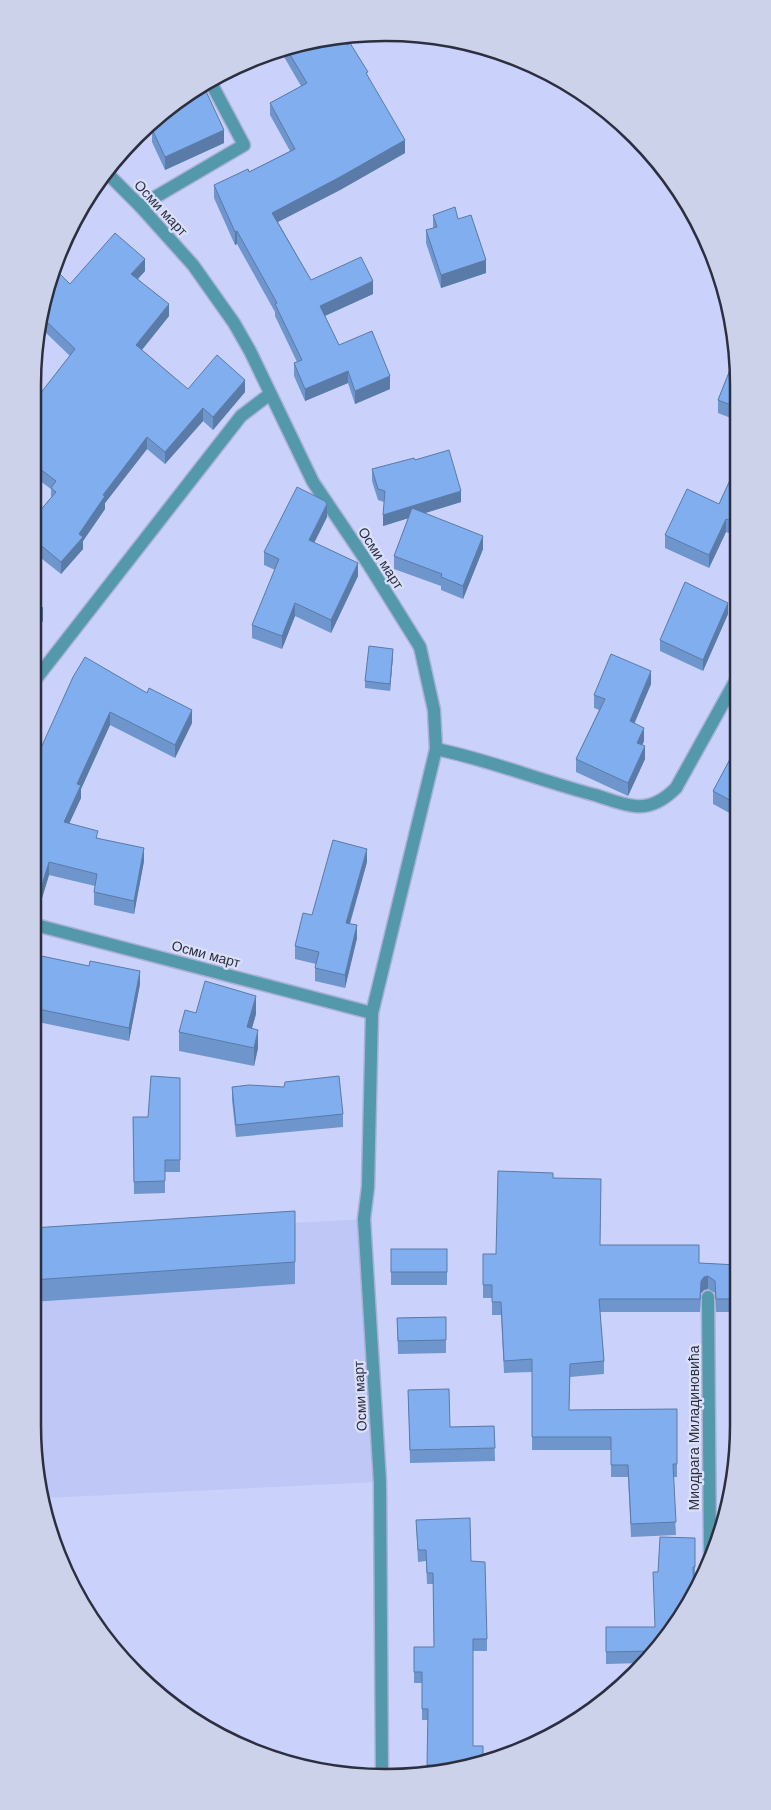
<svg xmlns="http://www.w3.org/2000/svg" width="771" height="1810" font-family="Helvetica,sans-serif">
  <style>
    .built { fill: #bfc7f7 }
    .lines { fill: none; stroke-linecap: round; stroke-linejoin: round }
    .minor-casing { stroke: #aab1d6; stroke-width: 15 }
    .minor { stroke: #5499ab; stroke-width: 12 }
    .wall { fill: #6e96cd }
    .shaded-wall { fill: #5a7aa7 }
    .building { fill: #80aeee; stroke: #5a7aa7 }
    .labels { text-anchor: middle; stroke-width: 4.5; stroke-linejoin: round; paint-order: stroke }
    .street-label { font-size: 14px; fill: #2c2f3f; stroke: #dbe0fa }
    .rim { fill: none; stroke: #2c2f3f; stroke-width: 2.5 }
  </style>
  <rect width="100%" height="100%" fill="#cad2fc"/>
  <polygon class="built" points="364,1219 380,1482 45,1498 33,1424 32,1238"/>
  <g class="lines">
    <g class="minor-casing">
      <g id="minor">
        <polyline points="106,172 140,206 193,265 234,323 250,351 313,482 369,565 420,647 434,710 436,749 372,1013 368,1187 364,1219 380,1482 382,1777"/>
        <polyline points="140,206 244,145 210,81"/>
        <polyline points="32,684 241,416 270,394"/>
        <path d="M436 749C490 760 541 781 595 795 608 799 622 805 635 806 651 808 666 798 676 788L736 680"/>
        <polyline points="32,924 372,1013"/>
        <polyline points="708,1297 710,1559"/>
      </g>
    </g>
    <use href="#minor" class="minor"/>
  </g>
  <g class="wall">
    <polygon points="294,44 347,45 368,76 405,153 340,190 278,222 311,280 373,294 325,316 339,345 390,389 355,404 348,383 305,401 294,376 294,363 297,362 275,316 275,312 237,244 235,245 214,198 214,185 249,172 290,151 270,115 270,103 301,86 280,50"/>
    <polygon points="171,105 224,143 165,170 152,142 152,129 158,126 156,122 156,119"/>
    <polygon points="433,215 458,219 486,273 441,288 426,243 426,230 433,228"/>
    <polygon points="145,271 138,279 169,316 142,350 188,389 245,392 213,430 203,421 165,464 147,449 105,503 105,509 83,541 83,549 61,574 32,551 32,520 51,498 51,489 32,475 32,407 36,402 36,399 70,356 42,329 51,272 70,284"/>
    <polygon points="735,357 736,420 718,413 718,400"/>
    <polygon points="415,460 461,502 425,513 483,549 463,599 441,590 441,586 394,569 394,556 408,518 383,526 384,502 378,500 372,481 372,469"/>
    <polygon points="736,467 736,536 726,532 709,568 665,548 665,535 719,504"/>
    <polygon points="327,517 314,543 358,576 331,633 295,616 282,649 252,638 252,625 275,570 264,565 264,552"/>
    <polygon points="728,614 703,671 660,651 660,640"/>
    <polygon points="393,655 390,691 365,688 365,681"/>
    <polygon points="73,677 192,723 175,758 110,725 81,789 81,798 69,823 98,838 144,861 134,914 94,905 94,892 95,886 49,875 39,908 32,906 32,777"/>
    <polygon points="651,684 634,723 644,741 642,745 645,759 628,796 576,772 576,759 599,710 594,708 594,695"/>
    <polygon points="737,746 737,817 713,804 713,791"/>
    <polygon points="367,862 350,924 357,938 345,988 315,981 315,968 316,964 295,959 295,946 312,915"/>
    <polygon points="32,954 140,984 129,1041 38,1022 37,1027 32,1026"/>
    <polygon points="196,1013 256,1014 252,1028 258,1048 254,1066 179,1051 179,1032"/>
    <polygon points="180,1078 180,1172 165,1172 165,1193 134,1194 133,1117 148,1117"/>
    <polygon points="232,1087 343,1114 343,1127 236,1137 232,1100"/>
    <polygon points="738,1165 738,1214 733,1214 732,1166"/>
    <polygon points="553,1178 600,1245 699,1263 738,1265 738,1327 734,1327 734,1312 716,1312 715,1293 708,1289 704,1290 701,1293 700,1312 600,1312 604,1361 604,1374 570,1377 569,1410 677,1409 677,1477 673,1477 676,1535 631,1537 628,1477 611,1477 611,1450 532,1450 532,1372 504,1373 501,1315 492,1315 492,1298 483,1298 483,1254 496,1254"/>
    <polygon points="295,1211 295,1284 32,1302 32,1228"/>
    <rect x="391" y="1249" width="56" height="36"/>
    <polygon points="446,1317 446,1353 398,1354 397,1318"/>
    <polygon points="408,1390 450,1427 494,1426 495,1461 410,1463"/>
    <polygon points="416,1520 471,1561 487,1639 487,1651 473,1651 454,1771 427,1773 428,1720 422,1720 422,1683 414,1683 414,1647 434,1647 433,1584 427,1584 426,1561 418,1562"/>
    <polygon points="695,1550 695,1578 693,1578 691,1601 651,1657 644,1663 606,1664 606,1627 655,1627"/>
  </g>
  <g class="shaded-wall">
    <polygon points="224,130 224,143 165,170 165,157"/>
    <polygon points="405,140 405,153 340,190 272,225 272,213"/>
    <polygon points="237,231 237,244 235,245 235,232"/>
    <polygon points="145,259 145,271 131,286 131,274"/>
    <polygon points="486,260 486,273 441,288 441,275"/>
    <polygon points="373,281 373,294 320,318 320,306"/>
    <polygon points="169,304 169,316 136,357 136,345"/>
    <polygon points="348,371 348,383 305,401 305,389"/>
    <polygon points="390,376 390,389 355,404 355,391"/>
    <polygon points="245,380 245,392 213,430 213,417"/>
    <polygon points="203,408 203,421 165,464 165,452"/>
    <polygon points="147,437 147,449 105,503 105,509 83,541 83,549 61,574 61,562 103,495"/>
    <polygon points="461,491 461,502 383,526 383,515"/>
    <polygon points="327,504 327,517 309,553 309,540"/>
    <polygon points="726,519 726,532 709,568 709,555"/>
    <polygon points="483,536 483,549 463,599 463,586"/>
    <polygon points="358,563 358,576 331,633 331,620"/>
    <polygon points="295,603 295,616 282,649 282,636"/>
    <polygon points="728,603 728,614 703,671 703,660"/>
    <polygon points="43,608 43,621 32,637 32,624"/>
    <polygon points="393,649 393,655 390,691 390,684"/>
    <polygon points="651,671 651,684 630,734 630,721"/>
    <polygon points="192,710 192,723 175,758 175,745"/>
    <polygon points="110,712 110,725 81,789 81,798 64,835 64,822 77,784"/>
    <polygon points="644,728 644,741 637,756 637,743"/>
    <polygon points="645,746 645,759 628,796 628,783"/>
    <polygon points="144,848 144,861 134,914 134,901"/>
    <polygon points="367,849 367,862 346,936 346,923"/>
    <polygon points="49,862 49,875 39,908 39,895"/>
    <polygon points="357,925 357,938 345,988 345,975"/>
    <polygon points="140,971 140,984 129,1041 129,1028"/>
    <polygon points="256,996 256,1014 247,1045 247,1027"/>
    <polygon points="38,1009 38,1022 37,1027 37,1014"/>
    <polygon points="258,1030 258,1048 254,1066 254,1048"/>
    <polygon points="708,1276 708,1289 704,1290 701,1293 700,1312 701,1281 704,1277"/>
  </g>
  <g class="building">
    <polygon points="342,37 347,45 350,43 368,72 366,73 405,140 340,177 272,213 311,280 361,257 373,281 320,306 339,345 372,331 390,376 355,391 348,371 305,389 294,363 302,360 275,304 277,303 237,231 235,232 214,185 248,169 249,172 295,149 270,103 307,83 286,48 294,44"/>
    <polygon points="200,87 201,89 204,87 224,130 165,157 152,129 163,123 160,116 171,105"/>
    <polygon points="455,207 458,219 471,215 486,260 441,275 426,230 437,227 433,215"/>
    <polygon points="115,233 145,259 131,274 169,304 136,345 188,389 217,355 245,380 213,417 203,408 165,452 147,437 103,495 105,496 79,534 83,537 61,562 32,538 32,520 56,492 51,488 56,481 32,463 32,407 38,400 36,399 75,349 44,319 51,272 53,267 70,284"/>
    <polygon points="735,357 736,407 718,400"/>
    <polygon points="449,450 461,491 383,515 385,491 378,489 372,469 414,458 415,460"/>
    <polygon points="736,467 736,523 726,519 709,555 665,535 687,489 719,504"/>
    <polygon points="297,487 325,501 327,504 309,540 358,563 331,620 295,603 282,636 252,625 279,559 264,552"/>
    <polygon points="412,508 483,536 463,586 441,577 442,574 394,556"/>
    <polygon points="685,582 728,603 703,660 660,640"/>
    <polygon points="32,601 43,608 32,624"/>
    <polygon points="369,646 393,649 390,684 365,681"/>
    <polygon points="611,654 651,671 630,721 644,728 637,743 645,746 628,783 576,759 605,699 594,695"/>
    <polygon points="85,657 147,693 149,688 192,710 175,745 110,712 77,784 81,785 64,822 98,831 96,838 144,848 134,901 94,892 97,874 49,862 39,895 32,893 32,777 40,750 73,677"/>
    <polygon points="737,746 737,804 713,791"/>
    <polygon points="333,840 367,849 346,923 357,925 345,975 315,968 319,952 295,946 303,913 312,915"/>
    <polygon points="32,954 89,966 90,961 140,971 129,1028 38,1009 37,1014 32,1013"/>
    <polygon points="205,981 256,996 247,1027 258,1030 254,1048 179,1032 185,1010 196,1013"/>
    <polygon points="151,1076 180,1078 180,1160 165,1160 165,1181 134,1182 133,1117 148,1117"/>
    <polygon points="339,1076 343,1114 236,1125 232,1087 249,1085 284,1087 285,1082"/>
    <polygon points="738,1165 738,1201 733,1201 732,1166"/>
    <polygon points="498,1171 553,1173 553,1178 601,1179 600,1245 699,1245 699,1263 738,1265 738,1315 734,1315 735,1299 716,1299 715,1281 708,1276 704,1277 701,1281 700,1299 599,1299 604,1361 570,1364 569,1410 677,1409 677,1464 673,1464 676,1522 631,1524 628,1465 611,1465 611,1437 532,1437 532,1359 504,1361 501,1302 492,1302 492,1285 483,1285 483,1254 496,1254"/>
    <polygon points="295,1211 295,1262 32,1280 32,1228"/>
    <rect x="391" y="1249" width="56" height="23"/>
    <polygon points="446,1317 446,1340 398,1341 397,1318"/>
    <polygon points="449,1389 450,1427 494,1426 495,1448 410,1450 408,1390"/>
    <polygon points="470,1518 471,1561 485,1562 487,1639 473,1639 473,1746 483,1746 483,1760 454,1771 429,1773 430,1765 427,1765 428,1709 422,1709 422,1672 414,1672 414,1647 434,1647 433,1573 427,1573 426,1550 418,1550 416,1520"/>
    <polygon points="660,1537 695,1538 695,1567 693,1567 694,1596 691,1601 652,1656 652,1651 606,1652 606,1627 655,1627 653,1572 658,1572"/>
  </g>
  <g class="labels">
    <g class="street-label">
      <text transform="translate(161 208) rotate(47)" y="5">Осми март</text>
      <text transform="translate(381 558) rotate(57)" y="5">Осми март</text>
      <text transform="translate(206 954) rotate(15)" y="5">Осми март</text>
      <text transform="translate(360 1396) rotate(-93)" y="5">Осми март</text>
      <text transform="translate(694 1428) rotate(-90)" y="5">Миодрага Миладиновића</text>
    </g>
  </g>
  <path d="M0 0H771V1810H0ZM385 41H386A344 344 0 0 1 730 385V1425A344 344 0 0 1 386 1769H385A344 344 0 0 1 41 1425V385A344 344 0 0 1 385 41Z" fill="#cdd2eb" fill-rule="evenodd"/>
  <path class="rim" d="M385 41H386A344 344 0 0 1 730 385V1425A344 344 0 0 1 386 1769H385A344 344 0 0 1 41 1425V385A344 344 0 0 1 385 41Z"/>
</svg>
